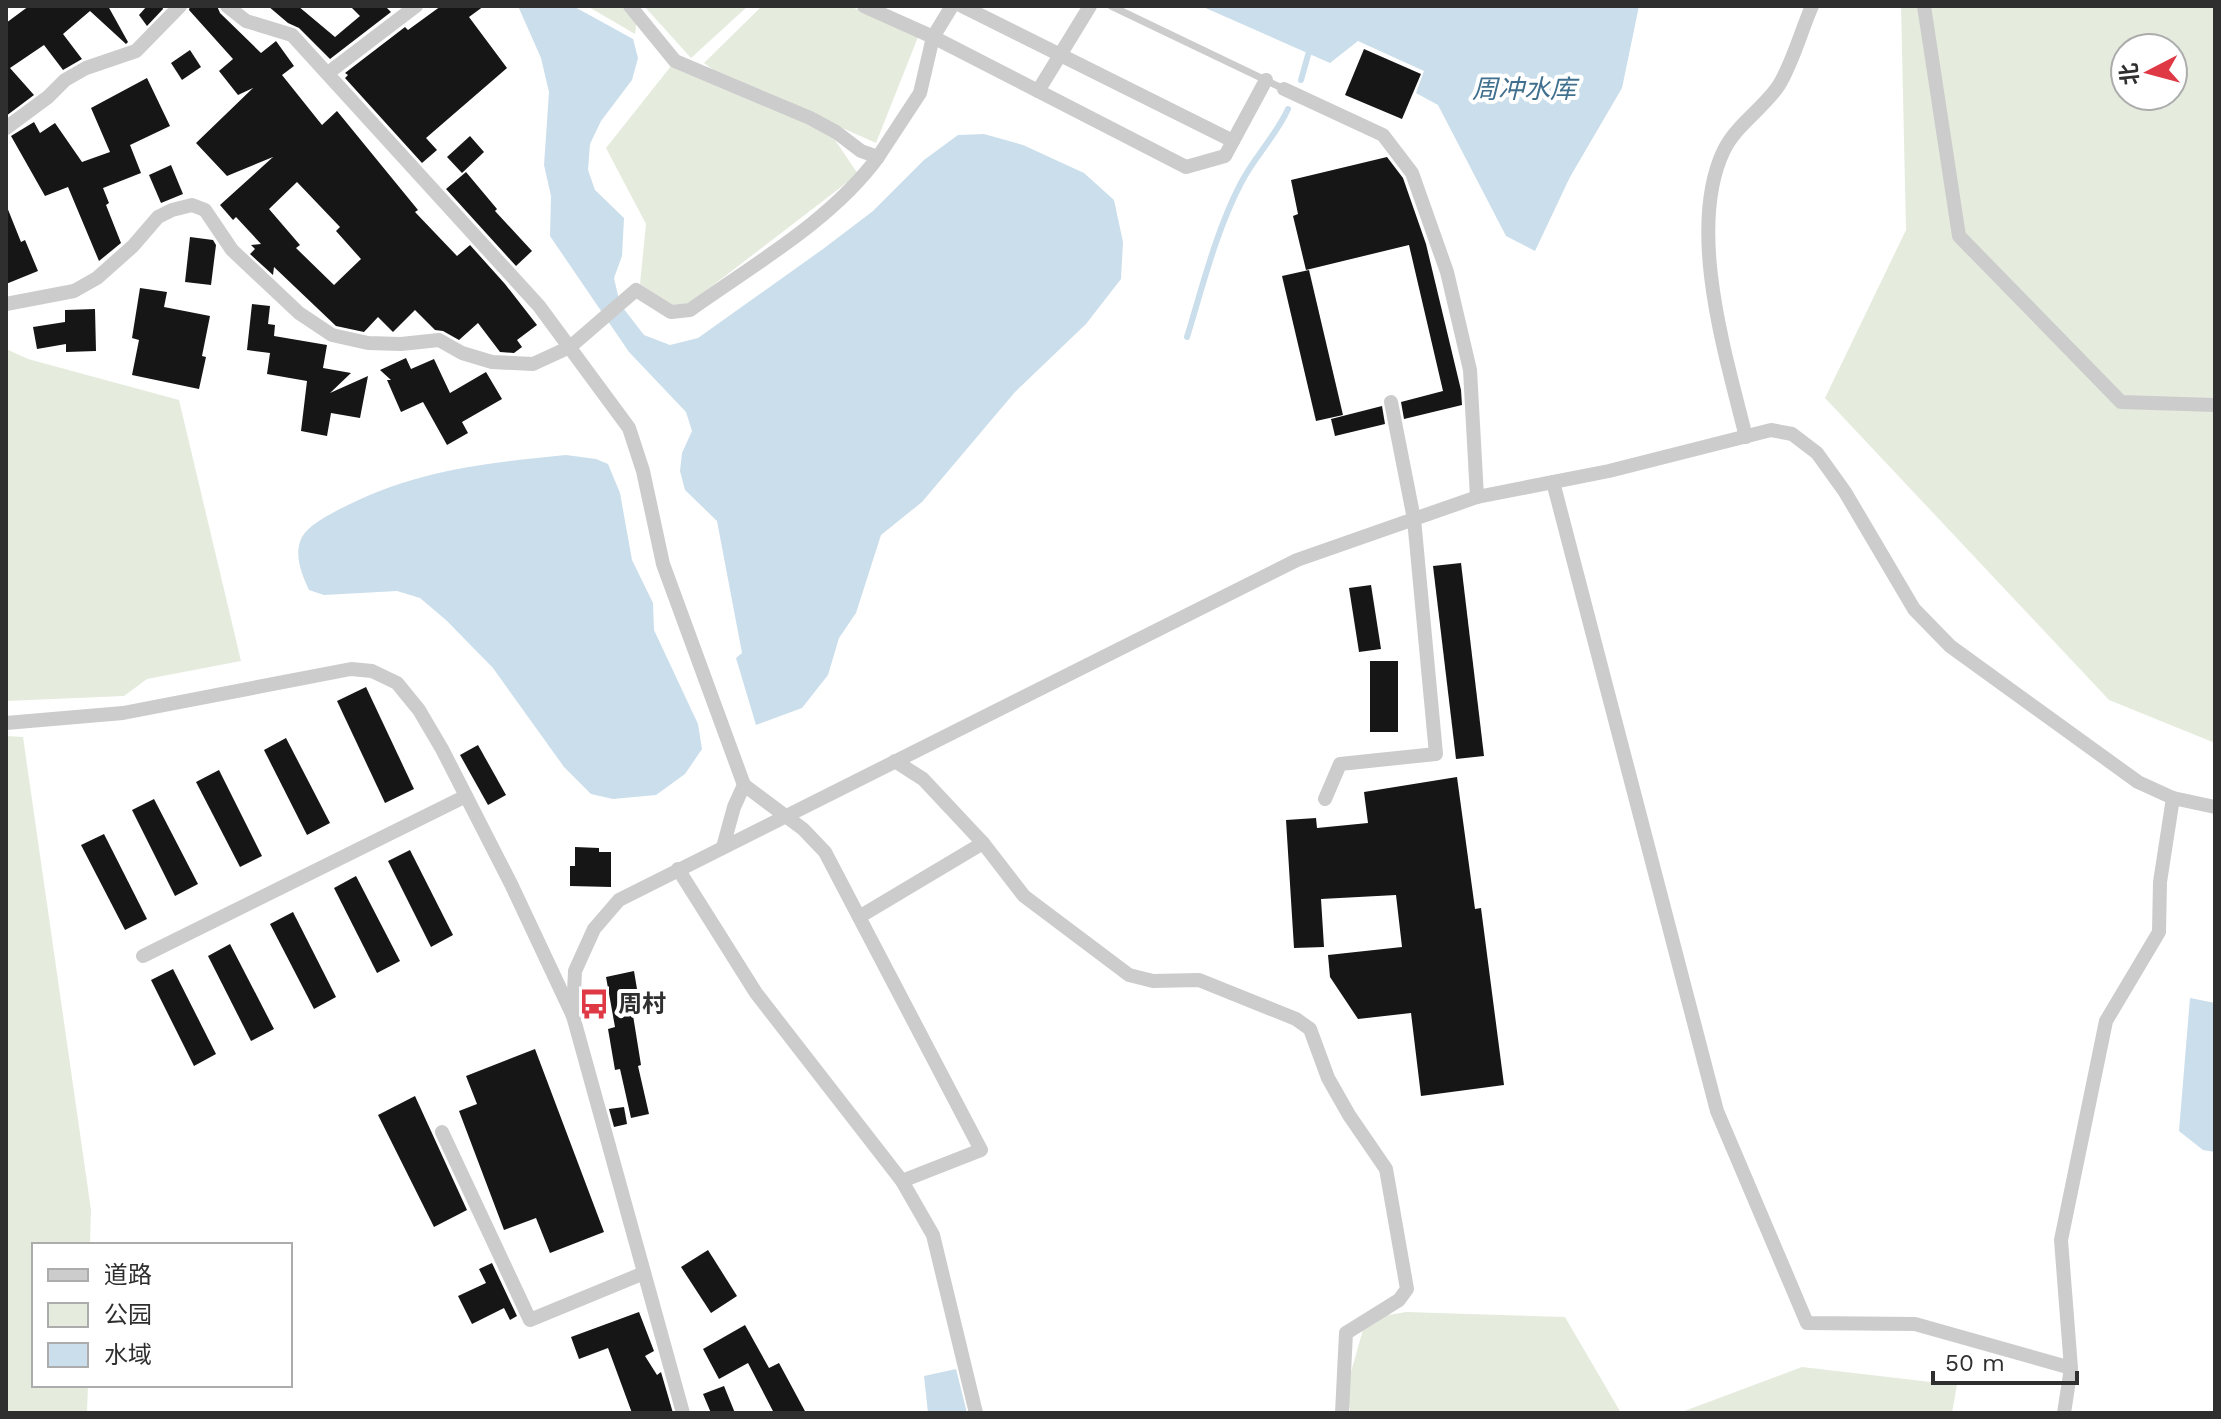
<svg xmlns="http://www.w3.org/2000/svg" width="2221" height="1419" font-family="'Work Sans','Noto Sans SC',sans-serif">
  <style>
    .green { fill: #e5ecde; fill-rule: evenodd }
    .water { fill: #cbdeeb }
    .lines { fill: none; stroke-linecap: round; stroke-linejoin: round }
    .stream { stroke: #cbdeeb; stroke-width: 6 }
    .building { fill: #161616; fill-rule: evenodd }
    .service { stroke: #ccc; stroke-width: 7 }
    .minor { stroke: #ccc; stroke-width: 14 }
    .labels { text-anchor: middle; stroke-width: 8; stroke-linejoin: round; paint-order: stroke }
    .poi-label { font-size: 24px; font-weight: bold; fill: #2f2f2f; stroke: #fff; text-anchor: start }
    .water-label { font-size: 26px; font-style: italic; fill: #40708e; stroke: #fff }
  </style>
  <rect width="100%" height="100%" fill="#fff"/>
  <g class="green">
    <polygon points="587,6 622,6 637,19 635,34"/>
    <polygon points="644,6 748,6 691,58"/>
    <polygon points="762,6 850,6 918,37 876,143 716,72 704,63"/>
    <path d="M1901 6H2215V743L2109 700 1825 398 1906 230ZM2125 48H2173V96H2125Z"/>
    <polygon points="675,61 833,137 858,174 690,303 672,305 640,284 646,224 606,148"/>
    <polygon points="6,349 28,359 179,400 241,661 147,679 124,696 6,701"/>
    <polygon points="6,736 23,737 91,1210 90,1245 34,1245 34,1385 88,1385 87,1413 6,1413"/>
    <polygon points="1406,1312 1565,1317 1621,1413 1350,1413 1347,1386 1366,1319"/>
    <polygon points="1802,1367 1957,1385 1952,1413 1679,1413"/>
  </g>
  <g class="water">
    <polygon points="518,6 573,6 633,39 638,58 632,80 601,121 590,144 588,170 595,190 624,218 622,256 614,278 620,304 644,335 670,345 698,338 823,249 873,211 924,160 958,135 984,134 1023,145 1084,173 1114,200 1123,242 1121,279 1086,324 1015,392 922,502 881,535 856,613 839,638 828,675 802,708 756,725 736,658 742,653 717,521 685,490 680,471 682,453 692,431 686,412 629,352 550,236 551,196 544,165 549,92 541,58"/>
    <polygon points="1201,6 1639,6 1622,88 1570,177 1535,251 1506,236 1438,105 1416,93 1424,71 1358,41 1330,63"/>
    <path d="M566 455 596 459 608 464 620 493 632 560 653 603 654 630 698 724 702 749 685 774 656 795 613 799 591 794 564 767 493 668 446 620 420 598 397 591 324 595 309 590C302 575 293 554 302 537 308 526 325 517 336 511 411 471 483 463 566 455Z"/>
    <polygon points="2190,998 2215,1003 2215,1152 2203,1150 2179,1131"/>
    <polygon points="956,1369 967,1413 928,1413 924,1376"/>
  </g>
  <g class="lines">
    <g class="stream">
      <polyline points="1301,80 1310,48"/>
      <path d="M1187 337C1203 285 1216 231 1241 183 1254 157 1276 136 1288 109"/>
    </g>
  </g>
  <g class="building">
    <polygon points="29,6 108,6 128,42 126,44 90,11 63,34 82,59 63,70 44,45 10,68 34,95 6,116 6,23"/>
    <polygon points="147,6 162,6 163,9 147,26 139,15"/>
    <path d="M190 6H217L220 13 261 53 276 41 294 66 282 75 322 125 337 111 418 210 415 212 457 256 470 245 505 284 537 325 517 340 522 347 514 353 500 352 478 323 459 340 443 331 435 330 415 310 393 332 378 317 364 332 336 326 274 267 273 275 250 254 255 249 251 245 261 244 236 217 233 220 220 205 273 157 227 176 196 143 253 88 238 95 219 71 233 59 189 10ZM297 182 340 227 336 231 361 259 334 285 296 248 300 245 269 209Z"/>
    <polygon points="268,6 298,6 335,37 360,16 350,6 385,6 391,12 330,59 299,28 288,23"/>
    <polygon points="441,6 484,6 469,17 507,68 426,138 437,150 422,163 345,78 348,75 345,73 405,27 408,30"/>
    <polygon points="1364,49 1421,74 1402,119 1345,95"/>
    <polygon points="190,50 201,67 182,80 171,63"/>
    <polygon points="147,78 170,126 130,145 141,173 103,188 109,203 106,205 121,243 99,261 68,187 45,196 11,136 34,122 40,133 55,123 82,162 110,152 91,108"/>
    <polygon points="470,136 484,152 462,173 447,157"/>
    <polygon points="1387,157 1403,178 1426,244 1461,390 1462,405 1404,419 1401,402 1443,391 1409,245 1306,270 1293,216 1298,214 1291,180"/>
    <polygon points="171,165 183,194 161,203 149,175"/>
    <polygon points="466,172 497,209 495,211 532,251 516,266 446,189"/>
    <polygon points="7,207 21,242 25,240 38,271 6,284"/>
    <polygon points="190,237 213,240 216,245 211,285 185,282"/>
    <polygon points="1309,270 1343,415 1316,421 1282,276"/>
    <polygon points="140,288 167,292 164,307 210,316 202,356 206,357 199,389 132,375 139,340 132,338"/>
    <polygon points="252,304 270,306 268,324 275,325 274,336 327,345 323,368 351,373 330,393 368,376 360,418 331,413 327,436 301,431 307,381 267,374 270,353 247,350"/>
    <polygon points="95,309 96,351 66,352 66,344 37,349 33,327 65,322 65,310"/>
    <polygon points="406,358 411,369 434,359 450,393 486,372 502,399 462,422 468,433 447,445 423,402 401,412 387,380 391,380 380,370"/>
    <polygon points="1382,406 1385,424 1335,436 1331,419"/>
    <polygon points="1461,563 1484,756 1456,759 1433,566"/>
    <polygon points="1371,585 1381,649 1359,652 1349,588"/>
    <rect x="1370" y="661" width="28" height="71"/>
    <polygon points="366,687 414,789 385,803 337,701"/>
    <polygon points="286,738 330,823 307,835 264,750"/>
    <polygon points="478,745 506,795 488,805 460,755"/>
    <polygon points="219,770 262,856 240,867 196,782"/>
    <polygon points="1457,777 1475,909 1481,908 1504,1085 1421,1096 1411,1013 1358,1019 1330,977 1328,955 1402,947 1396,895 1321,899 1324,947 1294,948 1286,820 1316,818 1317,828 1368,823 1364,792"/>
    <polygon points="154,799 198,884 175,896 132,810"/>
    <polygon points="104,834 147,919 125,930 81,845"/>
    <polygon points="575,847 599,848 599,852 611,852 611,887 570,886 570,866 575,866"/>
    <polygon points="410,850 453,935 431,947 388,861"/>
    <polygon points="356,876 400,961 377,973 334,888"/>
    <polygon points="293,912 336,997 314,1009 270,924"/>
    <polygon points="230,944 274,1029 251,1041 208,956"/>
    <polygon points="173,969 216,1054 194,1066 151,980"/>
    <polygon points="634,971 640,1007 632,1009 641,1065 638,1066 649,1114 631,1118 620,1069 615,1070 608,1029 615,1027 606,977"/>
    <polygon points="535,1049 604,1232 550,1253 536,1218 504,1230 459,1111 477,1104 466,1076"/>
    <polygon points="415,1096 467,1210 434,1227 378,1115"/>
    <polygon points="624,1107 627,1124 614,1127 609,1109"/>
    <polygon points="708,1250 737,1296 711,1313 681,1267"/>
    <polygon points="492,1263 517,1316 510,1320 504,1308 472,1324 458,1296 486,1283 479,1269"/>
    <polygon points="639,1312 654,1351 645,1356 657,1375 661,1372 673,1413 632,1413 608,1348 579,1359 571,1337"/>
    <polygon points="745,1325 769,1368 779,1363 806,1413 774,1413 748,1363 719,1379 703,1349"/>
    <polygon points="724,1386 735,1413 711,1413 703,1394"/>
  </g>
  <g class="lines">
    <polyline class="service" points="1111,6 1284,89"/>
    <g class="minor">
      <polyline points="227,6 246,21 292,35 539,306 629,428 643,471 663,564 744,785"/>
      <polyline points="630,6 675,61 810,118 836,132 861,151 878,157 920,93 933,37 952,6"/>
      <polyline points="864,6 933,37 1186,167 1225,156 1266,80"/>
      <polyline points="962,6 1233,141"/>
      <polyline points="1924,6 1959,236 2121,402 2215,405"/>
      <polyline points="328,73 416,6"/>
      <polyline points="1284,89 1383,135 1412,173 1447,272 1470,370 1477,497"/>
      <polyline points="1038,91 1090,6"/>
      <polyline points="6,128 48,97 65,80 86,68 136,51 180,6"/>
      <path d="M6 304 74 291 97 278 133 246 158 217 172 210 192 205 205 210 232 250 299 313 332 335 368 343 401 344 439 340 462 353 492 362 533 364 570 347 636 290 671 312 690 310C753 265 832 220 878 157"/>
      <path d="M1746 437C1726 356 1686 229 1724 150 1737 124 1765 107 1779 85 1793 62 1801 31 1812 6"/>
      <polyline points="1553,482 1717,1111 1807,1323 1915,1324 2071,1368 2061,1240 2106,1021 2159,932 2160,882 2173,798"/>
      <polyline points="6,723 123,713 351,669 372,671 397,683 419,710 442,749 511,884 573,1016 683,1413"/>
      <polyline points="1325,799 1340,764 1436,754 1414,519 1391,402"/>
      <polyline points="983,843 1024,896 1129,975 1153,981 1199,980 1296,1019 1310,1029 1328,1078 1349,1115 1386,1169 1407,1289 1399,1300 1346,1333 1342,1413"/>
      <polyline points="723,847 734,807 744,785 803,829 825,852 981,1150 902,1181"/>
      <polyline points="678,869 756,993 902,1181 933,1235 976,1413"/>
      <polyline points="859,917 983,843 923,779 895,761"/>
      <polyline points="143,956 466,796"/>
      <polyline points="573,1016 575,971 594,929 619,900 1297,560 1477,497 1609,471 1771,430 1792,434 1817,453 1845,492 1914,609 1950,646 2138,782 2173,798 2215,807"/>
      <polyline points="442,1132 530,1320 644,1273"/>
      <polyline points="2064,1413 2071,1368"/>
    </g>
  </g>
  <defs>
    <g id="bus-bare" transform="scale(2.4)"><path d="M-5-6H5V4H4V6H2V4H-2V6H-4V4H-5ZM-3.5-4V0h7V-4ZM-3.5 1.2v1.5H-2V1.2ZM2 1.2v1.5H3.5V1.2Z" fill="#df3945" stroke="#fff" stroke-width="2.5" paint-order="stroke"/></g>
  </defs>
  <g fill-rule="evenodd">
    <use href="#bus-bare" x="594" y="1004"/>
  </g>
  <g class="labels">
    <g class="poi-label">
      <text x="618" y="1012">周村</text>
    </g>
    <g class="water-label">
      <text x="1524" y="98">周冲水库</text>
    </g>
  </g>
  <rect width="2221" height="1419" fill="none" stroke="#2f2f2f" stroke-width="16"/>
  <rect x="32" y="1243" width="260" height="144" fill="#ffffff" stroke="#acacac" stroke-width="2"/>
  <rect x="48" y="1269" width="40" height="12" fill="#cccccc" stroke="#acacac" stroke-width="2"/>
  <text x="104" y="1283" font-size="24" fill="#2f2f2f">道路</text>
  <rect x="48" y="1303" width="40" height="24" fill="#e5ecde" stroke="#acacac" stroke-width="2"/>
  <text x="104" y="1323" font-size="24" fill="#2f2f2f">公园</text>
  <rect x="48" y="1343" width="40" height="24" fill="#cbdeeb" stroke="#acacac" stroke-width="2"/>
  <text x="104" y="1363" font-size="24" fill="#2f2f2f">水域</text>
  <g transform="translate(2149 72) rotate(264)"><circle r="38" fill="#ffffff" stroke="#acacac" stroke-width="2"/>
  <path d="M0-6L14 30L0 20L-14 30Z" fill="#df3945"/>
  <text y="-12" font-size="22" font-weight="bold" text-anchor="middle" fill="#2f2f2f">北</text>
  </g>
  <path d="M1933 1371v12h144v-12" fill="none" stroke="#2f2f2f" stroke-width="4"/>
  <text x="1945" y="1371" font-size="24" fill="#2f2f2f" stroke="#ffffff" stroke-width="6" paint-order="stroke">50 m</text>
</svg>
